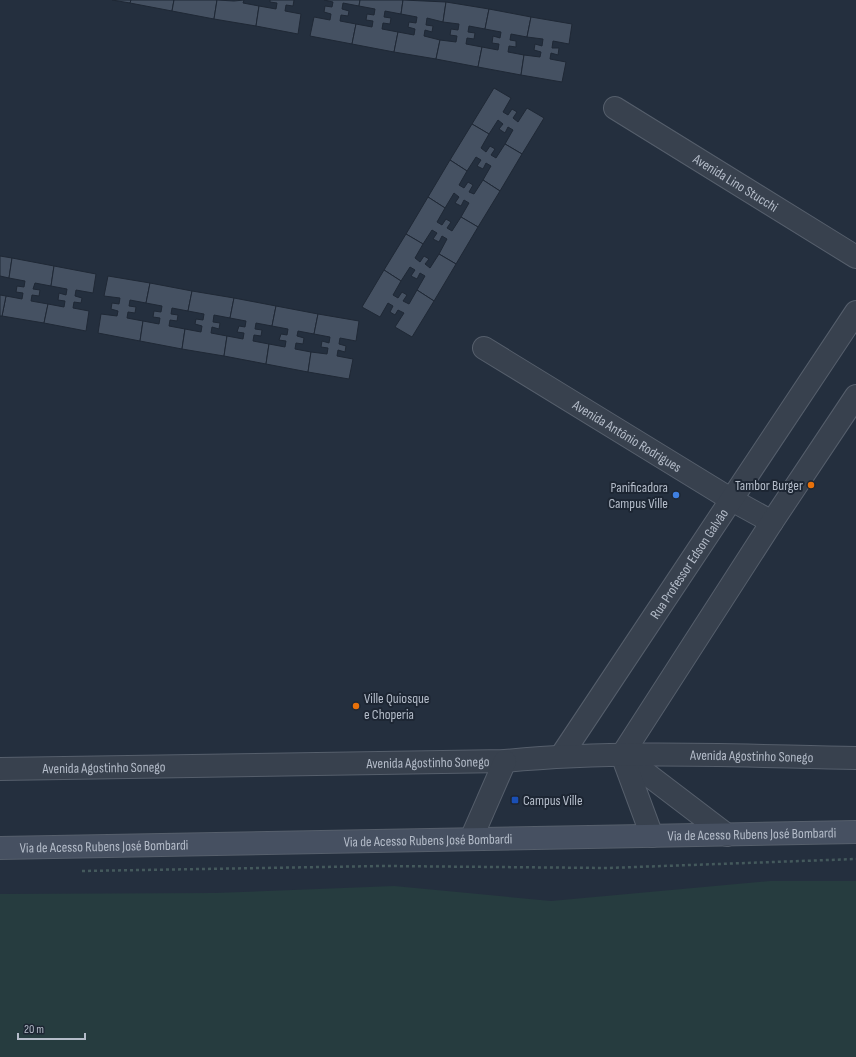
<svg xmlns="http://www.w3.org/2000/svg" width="856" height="1057" font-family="'Sofia Sans Condensed',sans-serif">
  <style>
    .green { fill: #263c3f }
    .building { fill: #455162; stroke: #1f2835 }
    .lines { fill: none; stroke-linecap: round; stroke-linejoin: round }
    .street-casing { stroke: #565f6c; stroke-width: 24 }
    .secondary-casing { stroke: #565f6c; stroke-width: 24 }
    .path { stroke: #44595c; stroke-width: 2.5; stroke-dasharray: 3 3; stroke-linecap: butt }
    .street { stroke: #38414e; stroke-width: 22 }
    .secondary { stroke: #465061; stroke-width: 22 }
    .food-dot { fill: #e8710a; stroke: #1d2633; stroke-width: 1.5 }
    .shop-dot { fill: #3f7fe0; stroke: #1d2633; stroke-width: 1.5 }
    .transit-dot { fill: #1a4fb4; stroke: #1d2633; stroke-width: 1.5 }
    .labels { text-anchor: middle; stroke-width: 4; stroke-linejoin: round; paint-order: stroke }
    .street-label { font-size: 14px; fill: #b4bcc9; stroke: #1d2633 }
    .poi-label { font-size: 14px; fill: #b4bcc9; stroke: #1d2633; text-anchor: end }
  </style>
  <rect width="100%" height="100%" fill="#242f3e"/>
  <polygon class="green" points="770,881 856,881 856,1057 0,1057 0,894 215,893 394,886 551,901"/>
  <g class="building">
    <polygon points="112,0 131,0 130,3"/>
    <polygon points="131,0 174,0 172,11 130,3"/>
    <polygon points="174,0 217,0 214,19 172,11"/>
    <polygon points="217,0 234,1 244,0 243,3 259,6 256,26 214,19"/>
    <polygon points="270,0 294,0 293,6 286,5 285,11 301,14 298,34 256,26 259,6 276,9 277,3 270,2"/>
    <polygon points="324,0 360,0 359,6 343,3 342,9 349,11 348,16 341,15 340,21 356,24 352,44 310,36 314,17 330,20 331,14 324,12 325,6 332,7 333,2"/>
    <polygon points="360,0 403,0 401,14 385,11 384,17 391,18 390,24 383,23 382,29 398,32 394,52 352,44 356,24 372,27 373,21 366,20 367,14 374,15 375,9 359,6"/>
    <polygon points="403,0 446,2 443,22 427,18 426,25 433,26 432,32 425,30 424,36 440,40 436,59 394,52 398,32 414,35 415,29 408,27 409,22 416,23 417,17 401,14"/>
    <polygon points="446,2 489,9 485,29 469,26 468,32 475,33 474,39 467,38 466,44 482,47 478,67 436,59 440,40 456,42 457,36 450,35 451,29 458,30 459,24 443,22"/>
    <polygon points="489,9 531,17 527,37 511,34 510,40 516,41 516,47 509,46 508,52 524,55 521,75 478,67 482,47 498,50 499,44 492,43 493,36 500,38 501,32 485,29"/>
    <polygon points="531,17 572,24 569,44 553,41 552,48 559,48 558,55 551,53 550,59 566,62 562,82 521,75 524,55 540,57 541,52 534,50 535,44 542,46 543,39 527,37"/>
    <polygon points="494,88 511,98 503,112 508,115 512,109 517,112 513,118 518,122 527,108 544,118 522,154 505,144 513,130 508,127 505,133 499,129 503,124 498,120 489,134 472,124"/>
    <polygon points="472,124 489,134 481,148 486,152 490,146 495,149 491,155 496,158 505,144 522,154 500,191 483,180 491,166 486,163 483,169 477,166 481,160 476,157 467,171 450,160"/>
    <polygon points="450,160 467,171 459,185 464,188 468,182 473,185 469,192 474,194 483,180 500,191 478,227 461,217 469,203 464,200 461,206 455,203 459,197 454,193 445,208 428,197"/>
    <polygon points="428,197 445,208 437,222 442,225 446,219 451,222 447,228 452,231 461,217 478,227 456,264 439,254 447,239 442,236 439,242 433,239 437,233 432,230 423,244 406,234"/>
    <polygon points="406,234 423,244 415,258 420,262 424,256 429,259 425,264 430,268 439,254 456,264 434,301 417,290 425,276 420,273 417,279 411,276 415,270 410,267 401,281 384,270"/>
    <polygon points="0,256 12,258 9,278 0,276"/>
    <polygon points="12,258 54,266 51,286 35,283 33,289 40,290 39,296 32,295 31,301 48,304 44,323 2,316 6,296 22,299 23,293 16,292 17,286 24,287 25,281 9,278"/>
    <polygon points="54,266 96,274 93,293 76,290 75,296 82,298 81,303 74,302 73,308 89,311 86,331 44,323 48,304 64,307 65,301 58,300 59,293 66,295 67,289 51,286"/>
    <polygon points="384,270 401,281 393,295 398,298 402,292 407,295 403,301 409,304 417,290 434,301 412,337 395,327 404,313 398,310 395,315 390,312 393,306 388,303 380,317 362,307"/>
    <polygon points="108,276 150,283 146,303 130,300 129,306 136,307 135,313 128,312 127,318 143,321 140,341 98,333 101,314 117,316 118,311 111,309 112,303 119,304 120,298 104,296"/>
    <polygon points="150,283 192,291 188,311 172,308 171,314 178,315 177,321 170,320 169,326 185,329 182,349 140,341 143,321 159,324 160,318 153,317 154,311 161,312 162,306 146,303"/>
    <polygon points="192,291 234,298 230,318 214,315 213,322 220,323 219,329 212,327 211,333 227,336 224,356 182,349 185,329 201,332 202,326 195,324 196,319 203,320 204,314 188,311"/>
    <polygon points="0,295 6,296 2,316 0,316"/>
    <polygon points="234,298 276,306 272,326 256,323 255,329 262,330 261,336 254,335 253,341 269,344 266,364 224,356 227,336 243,339 244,333 237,332 239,326 245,327 246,321 230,318"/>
    <polygon points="276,306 318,314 314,334 298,331 297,336 304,338 303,344 296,343 295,349 311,352 308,372 266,364 269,344 285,347 286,341 279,340 281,334 287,335 288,329 272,326"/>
    <polygon points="318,314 359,321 356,341 340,338 339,344 346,346 345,352 338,350 337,356 353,359 349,379 308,372 311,352 327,354 328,348 321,347 322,341 329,343 330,337 314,334"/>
  </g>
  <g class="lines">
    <g class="street-casing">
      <g id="street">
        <path id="s1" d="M615 108 856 257"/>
        <path id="s2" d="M484 348 732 500 772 522"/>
        <polyline points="622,755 772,522 856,396"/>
        <polyline points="622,755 727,835"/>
        <polyline points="622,755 652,836"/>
        <path id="s3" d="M561 756 856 312"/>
        <path id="s4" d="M0 769 505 761C622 750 739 756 856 758"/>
        <polyline points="471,839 505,761"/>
      </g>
    </g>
    <g class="secondary-casing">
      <g id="secondary">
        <path id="s5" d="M0 848 856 832"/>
      </g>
    </g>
    <polyline class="path" points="82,871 383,866 608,868 856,859"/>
    <use href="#street" class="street"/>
    <use href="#secondary" class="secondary"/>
  </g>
  <g class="food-dot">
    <circle cx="811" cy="485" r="4"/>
    <circle cx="356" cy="706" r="4"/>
  </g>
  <circle class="shop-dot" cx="676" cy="495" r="4"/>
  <rect class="transit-dot" x="511" y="796" width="8" height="8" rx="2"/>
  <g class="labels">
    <g class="street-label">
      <text dy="5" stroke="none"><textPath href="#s1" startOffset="142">Avenida Lino Stucchi</textPath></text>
      <text dy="5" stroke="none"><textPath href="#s2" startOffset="168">Avenida Antônio Rodrigues</textPath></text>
      <text dy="5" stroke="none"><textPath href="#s3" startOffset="231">Rua Professor Edson Galvão</textPath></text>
      <text dy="5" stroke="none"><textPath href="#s4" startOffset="752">Avenida Agostinho Sonego</textPath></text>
      <text dy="5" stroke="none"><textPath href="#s4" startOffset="428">Avenida Agostinho Sonego</textPath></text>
      <text dy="5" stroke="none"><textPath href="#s4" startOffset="104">Avenida Agostinho Sonego</textPath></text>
      <text dy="5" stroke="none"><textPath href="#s5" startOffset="752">Via de Acesso Rubens José Bombardi</textPath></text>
      <text dy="5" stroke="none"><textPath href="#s5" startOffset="428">Via de Acesso Rubens José Bombardi</textPath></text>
      <text dy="5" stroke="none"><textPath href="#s5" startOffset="104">Via de Acesso Rubens José Bombardi</textPath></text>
    </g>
    <g class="poi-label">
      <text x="803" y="490">Tambor Burger</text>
      <text x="668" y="492">Panificadora<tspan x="668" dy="16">Campus Ville</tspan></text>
      <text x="364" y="703" text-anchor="start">Ville Quiosque<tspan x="364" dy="16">e Choperia</tspan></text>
      <text x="523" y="805" text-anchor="start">Campus Ville</text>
    </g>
  </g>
  <path d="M18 1033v6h67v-6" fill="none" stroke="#b4bcc9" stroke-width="2"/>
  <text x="24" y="1033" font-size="12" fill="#b4bcc9" stroke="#1d2633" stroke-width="3" paint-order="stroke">20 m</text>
</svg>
